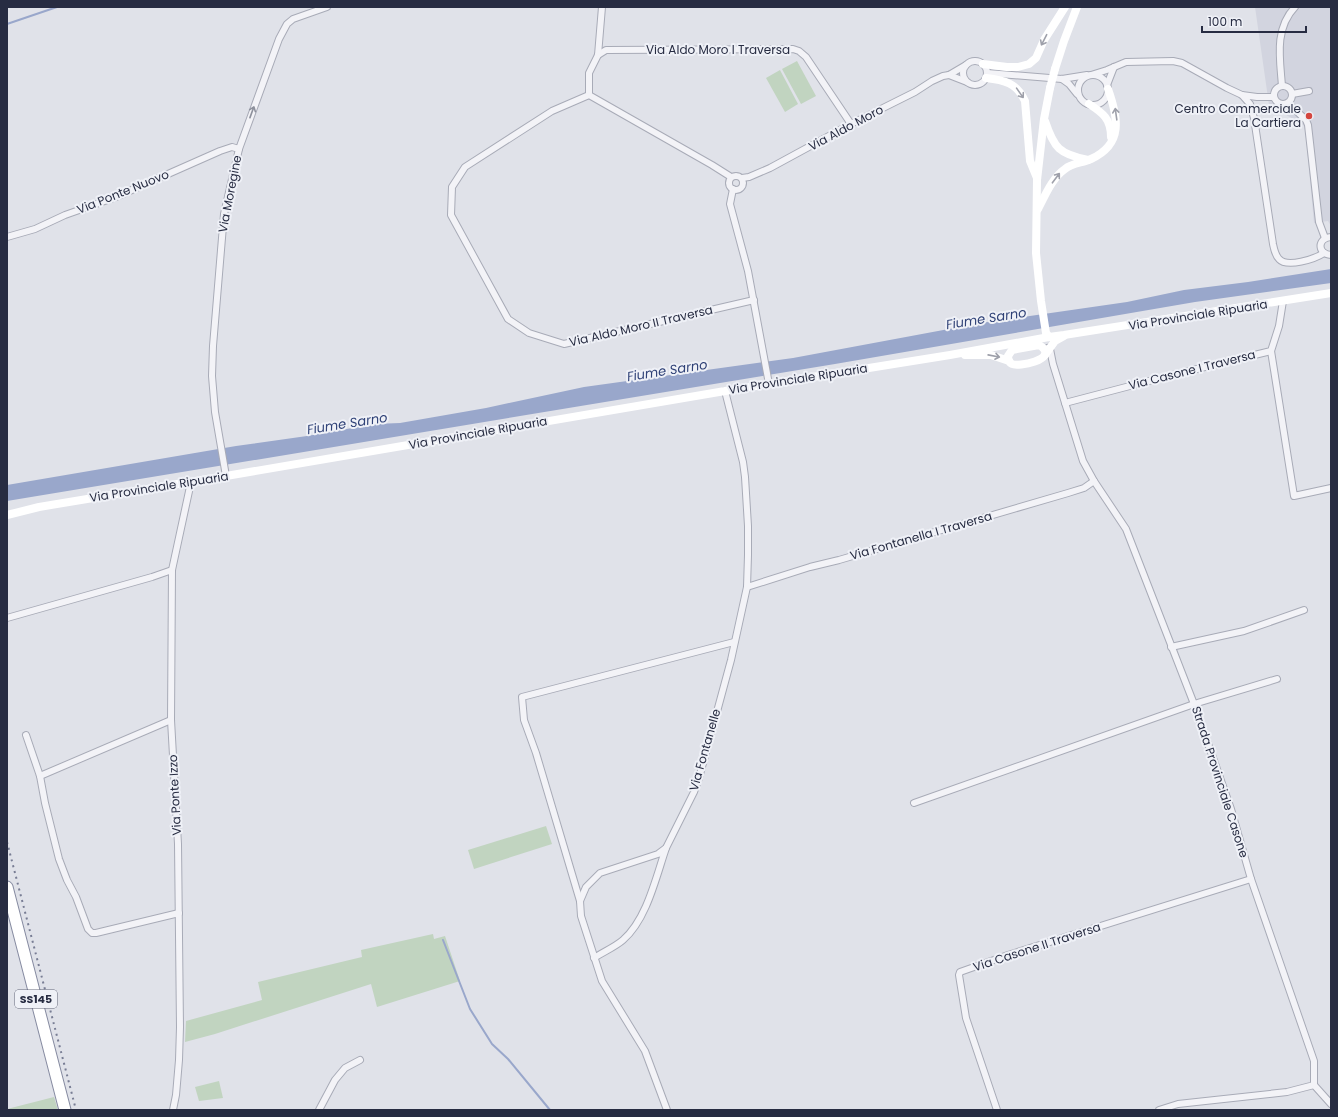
<svg xmlns="http://www.w3.org/2000/svg" width="1338" height="1117" font-family="Poppins,sans-serif">
  <style>
    .built { fill: #d2d4df }
    .green { fill: #c1d4c0 }
    .water { fill: #99a7cb }
    .lines { fill: none; stroke-linecap: round; stroke-linejoin: round }
    .stream { stroke: #99a7cb; stroke-width: 2 }
    .street-casing { stroke: #a8abb7; stroke-width: 8 }
    .highway-casing { stroke: #868ba1; stroke-width: 13 }
    .street { stroke: #f3f3f7; stroke-width: 6 }
    .secondary { stroke: #fff; stroke-width: 8 }
    .highway { stroke: #fff; stroke-width: 11 }
    .rail { stroke: #787d94; stroke-width: 2; stroke-dasharray: 2 4; stroke-linecap: butt }
    .secondary-bridge { stroke: #fff; stroke-width: 8 }
    .oneway { stroke: #9ea0aa }
    .oneway2 { stroke: #8d909c }
    .poi-dot { fill: #d4463f; stroke: #eff1f7; stroke-width: 1.5 }
    .labels { text-anchor: middle; stroke-width: 4; stroke-linejoin: round; paint-order: stroke }
    .shield { fill: #eff1f7; stroke: #636778; stroke-width: 1 }
    .shield-label { font-size: 11px; font-weight: bold; fill: #272c42 }
    .street-label { font-size: 12px; fill: #272c42; stroke: #eff1f7 }
    .poi-label { font-size: 12px; fill: #272c42; stroke: #eff1f7; text-anchor: end }
    .water-label { font-size: 13px; font-style: italic; fill: #304277; stroke: #eff1f7 }
  </style>
  <rect width="100%" height="100%" fill="#e0e2e9"/>
  <polygon class="built" points="1255,7 1331,7 1331,226 1328,221 1314,223 1305,126 1269,105"/>
  <g class="green">
    <polygon points="797,61 816,96 801,104 782,69"/>
    <polygon points="780,70 798,104 785,112 766,78"/>
    <polygon points="546,826 552,844 474,869 468,850"/>
    <polygon points="433,934 434,939 445,936 460,981 377,1007 371,984 215,1034 185,1042 186,1021 262,1000 258,982 362,957 361,950"/>
    <polygon points="219,1081 223,1098 199,1101 195,1087"/>
    <polygon points="54,1097 58,1110 7,1110 7,1109"/>
  </g>
  <polygon class="water" points="1331,269 1331,283 1195,302 835,364 7,501 7,485 236,446 307,436 375,424 400,423 486,408 584,387 793,358 981,323 1127,302 1184,290 1248,282"/>
  <g class="lines">
    <g class="stream">
      <polyline points="7,24 57,7"/>
      <polyline points="443,940 470,1009 492,1044 508,1059 550,1110"/>
    </g>
    <g class="street-casing">
      <g id="street">
        <polyline points="598,55 606,50 793,49 799,51 806,57 851,124"/>
        <circle cx="975" cy="73" r="12"/>
        <polyline points="987,73 1062,79 1087,75"/>
        <circle cx="1093" cy="90" r="15"/>
        <polyline points="949,75 967,82"/>
        <path d="M1091 75 1107 70 1126 62 1173 61 1182 63 1227 88 1242 95 1250 104 1254 118 1273 244C1274 249 1275 255 1279 259 1287 268 1315 259 1324 253"/>
        <polyline points="1062,79 1069,84 1077,94"/>
        <polyline points="1107,85 1114,67"/>
        <circle cx="1283" cy="95" r="9"/>
        <path d="M1282 86C1280 59 1274 29 1295 7"/>
        <polyline points="1292,94 1309,91"/>
        <polyline points="589,95 589,73 598,55 602,7"/>
        <polyline points="1242,95 1257,97 1274,97"/>
        <polyline points="1288,103 1306,120 1308,125 1319,222 1325,238"/>
        <circle cx="736" cy="183" r="7"/>
        <polyline points="731,177 712,165 589,95 552,111 465,167 452,187 451,215 508,319 529,333 564,344 754,300"/>
        <polyline points="742,178 749,177 770,168 851,124 915,92 932,81 943,76 949,75 966,65"/>
        <polyline points="733,189 730,204 748,271 769,384"/>
        <polyline points="7,237 35,229 65,215 116,197 220,151 232,147 239,149"/>
        <path d="M1331 237C1317 238 1317 254 1331 255"/>
        <polyline points="1048,348 1050,349 1053,364 1083,461 1094,481 1126,529 1194,704 1231,809 1251,879 1314,1061 1314,1085 1287,1092 1178,1104 1159,1110"/>
        <polyline points="1271,351 1294,496 1331,488"/>
        <polyline points="1065,403 1168,376 1271,351 1279,326 1283,301"/>
        <polyline points="226,476 215,412 212,376 213,346 224,214 239,149 279,39 287,24 293,19 327,7"/>
        <polyline points="747,587 810,567 839,560 1068,493 1084,488 1094,481"/>
        <polyline points="7,618 152,577 172,570"/>
        <polyline points="1171,647 1244,631 1304,610"/>
        <polyline points="26,735 40,776 45,803 59,859 67,880 76,897 88,929 92,933 96,933 179,913"/>
        <polyline points="40,776 171,720"/>
        <polyline points="914,803 1194,704 1277,679"/>
        <polyline points="580,901 536,753 524,720 522,697 734,642"/>
        <path d="M594 958C603 952 615 947 623 940 647 919 656 877 666 848"/>
        <polyline points="1314,1085 1331,1104"/>
        <polyline points="173,1110 176,1095 179,1060 180,1027 178,844 171,720 172,570 191,482"/>
        <polyline points="319,1110 335,1080 345,1068 360,1060"/>
        <polyline points="667,1110 645,1051 602,981 581,916 580,901 586,887 600,873 658,854 666,848 694,792 699,778 731,660 747,587 748,555 748,526 745,477 743,462 725,391"/>
        <polyline points="997,1110 966,1018 959,975 960,972 1008,955 1251,879"/>
      </g>
    </g>
    <g class="highway-casing">
      <polyline id="highway" points="7,887 65,1110"/>
    </g>
    <use href="#street" class="street"/>
    <g class="secondary">
      <polyline points="983,64 1007,67 1018,67 1029,64 1036,58 1044,40 1065,7"/>
      <polyline points="1055,69 1064,41 1077,7"/>
      <path d="M986 78C1004 80 1017 83 1025 101L1030 161 1037 178"/>
      <path d="M1089 104C1103 113 1111 119 1111 137"/>
      <path d="M1045 121C1054 148 1059 154 1088 160"/>
      <path d="M1038 209C1045 196 1052 178 1065 169 1072 163 1082 163 1091 159 1124 144 1118 117 1108 89"/>
      <polyline points="1049,337 1046,333 1041,301 1036,253 1037,180 1044,119 1050,88"/>
      <path d="M1027 342C1032 343 1039 344 1042 347 1057 360 1018 367 1012 364 1008 362 1008 359 1008 356L1012 350 1039 345"/>
      <polyline points="965,355 991,355 1009,361"/>
      <polyline points="1045,355 1055,341 1064,336"/>
      <polyline points="7,515 39,507 226,476 725,391 950,355 1049,337 1064,335 1331,293"/>
    </g>
    <use href="#highway" class="highway"/>
    <polyline class="rail" points="7,842 76,1110"/>
    <polyline class="secondary-bridge" points="1050,88 1055,69"/>
  </g>
  <defs><path id="oneway-shaft" d="M-6 0H5M1.5-3L5.5 0L1.5 3" fill="none" stroke-width="1.6" stroke-linecap="round" stroke-linejoin="round"/></defs>
  <g class="oneway">
    <use href="#oneway-shaft" transform="translate(1044 40) rotate(117)"/>
    <use href="#oneway-shaft" transform="translate(1020 93) rotate(55)"/>
    <use href="#oneway-shaft" transform="translate(1116 114) rotate(-98)"/>
    <use href="#oneway-shaft" transform="translate(1056 178) rotate(-53)"/>
    <use href="#oneway-shaft" transform="translate(994 356) rotate(11)"/>
  </g>
  <use class="oneway2" href="#oneway-shaft" transform="translate(252 112) rotate(-70)"/>
  <circle class="poi-dot" cx="1309" cy="116" r="4"/>
  <g class="labels">
    <rect class="shield" x="15" y="990" width="42" height="18" rx="3"/>
    <g class="shield-label">
      <text x="36" y="1003">SS145</text>
    </g>
    <g class="street-label">
      <text x="718" y="54">Via Aldo Moro I Traversa</text>
      <text transform="translate(846 128) rotate(-28)" y="4">Via Aldo Moro</text>
      <text transform="translate(123 192) rotate(-22)" y="4">Via Ponte Nuovo</text>
      <text transform="translate(230 194) rotate(-79)" y="4">Via Moregine</text>
      <text transform="translate(1198 315) rotate(-9)" y="4">Via Provinciale Ripuaria</text>
      <text transform="translate(641 326) rotate(-13)" y="4">Via Aldo Moro II Traversa</text>
      <text transform="translate(1192 370) rotate(-14)" y="4">Via Casone I Traversa</text>
      <text transform="translate(798 379) rotate(-9)" y="4">Via Provinciale Ripuaria</text>
      <text transform="translate(478 433) rotate(-10)" y="4">Via Provinciale Ripuaria</text>
      <text transform="translate(159 487) rotate(-9)" y="4">Via Provinciale Ripuaria</text>
      <text transform="translate(921 536) rotate(-16)" y="4">Via Fontanella I Traversa</text>
      <text transform="translate(705 750) rotate(-74)" y="4">Via Fontanelle</text>
      <text transform="translate(1220 782) rotate(72)" y="4">Strada Provinciale Casone</text>
      <text transform="translate(175 795) rotate(-93)" y="4">Via Ponte Izzo</text>
      <text transform="translate(1037 947) rotate(-18)" y="4">Via Casone II Traversa</text>
    </g>
    <g class="poi-label">
      <text x="1301" y="113">Centro Commerciale<tspan x="1301" dy="14">La Cartiera</tspan></text>
    </g>
    <g class="water-label">
      <text transform="translate(986 318) rotate(-9)" y="5">Fiume Sarno</text>
      <text transform="translate(667 370) rotate(-9)" y="5">Fiume Sarno</text>
      <text transform="translate(347 423) rotate(-9)" y="5">Fiume Sarno</text>
    </g>
  </g>
  <rect width="1338" height="1117" fill="none" stroke="#272c42" stroke-width="16"/>
  <path d="M1202 26v6h104v-6" fill="none" stroke="#272c42" stroke-width="2"/>
  <text x="1208" y="26" font-size="12" fill="#272c42" stroke="#eff1f7" stroke-width="3" paint-order="stroke">100 m</text>
</svg>
